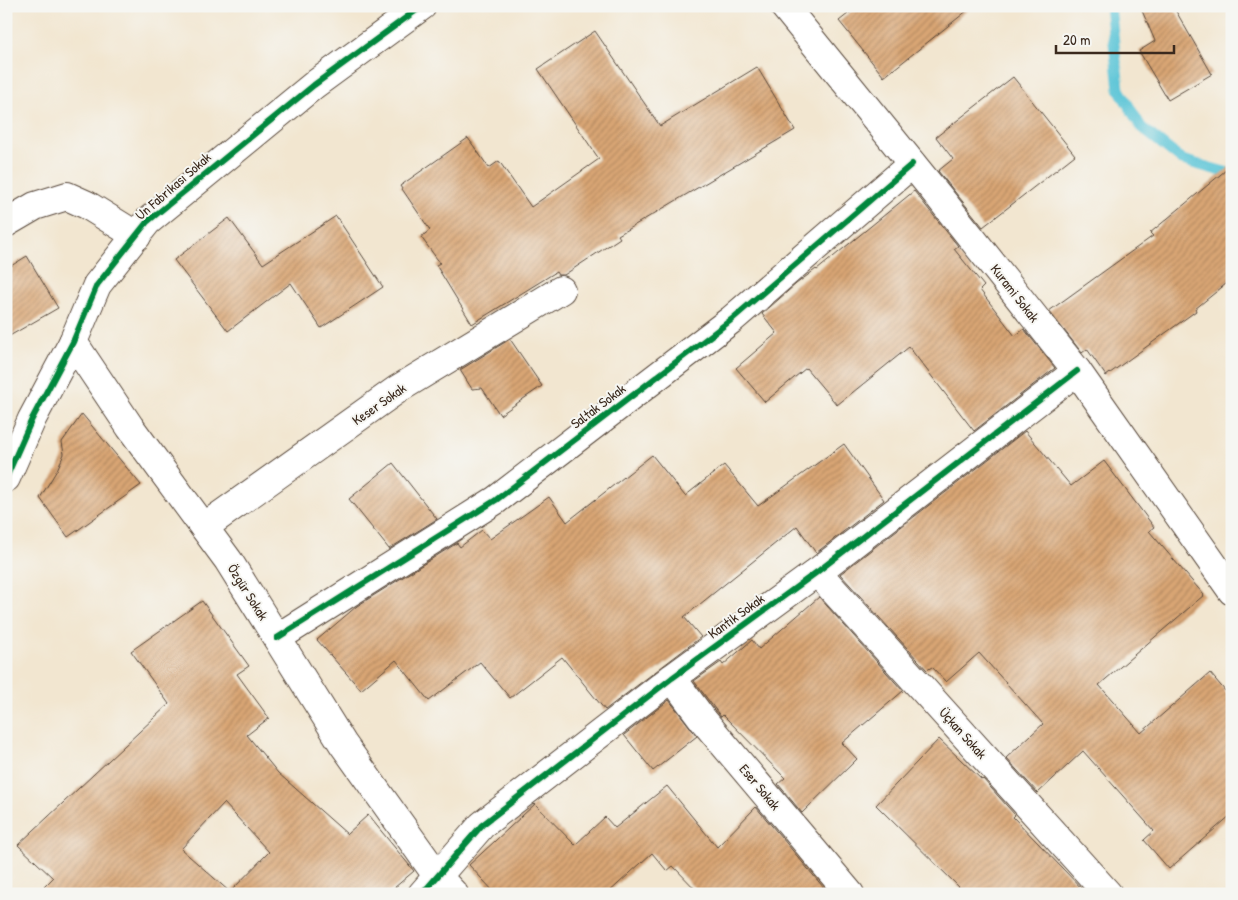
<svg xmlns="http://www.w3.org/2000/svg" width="1238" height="900" font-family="'Patrick Hand',sans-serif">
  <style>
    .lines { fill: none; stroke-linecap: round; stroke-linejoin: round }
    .stream { stroke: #5bc5d7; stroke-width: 11 }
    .building { fill: url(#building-hatch); fill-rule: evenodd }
    .minor-casing { stroke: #564639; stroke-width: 30 }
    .minor { stroke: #fff; stroke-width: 28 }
    .cycleway-casing { stroke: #f6f6f2; stroke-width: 9 }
    .cycleway { stroke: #00873e; stroke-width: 6 }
    .labels { text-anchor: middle; stroke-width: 4; stroke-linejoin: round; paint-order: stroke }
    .street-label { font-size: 14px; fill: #3b2a1e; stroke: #f6f6f2 }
  </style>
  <defs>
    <pattern id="building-hatch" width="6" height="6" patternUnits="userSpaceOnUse" patternTransform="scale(1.25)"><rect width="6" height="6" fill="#d9a675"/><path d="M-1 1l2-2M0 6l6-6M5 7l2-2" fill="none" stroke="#b1875f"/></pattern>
  </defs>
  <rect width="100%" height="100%" fill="#f6f6f2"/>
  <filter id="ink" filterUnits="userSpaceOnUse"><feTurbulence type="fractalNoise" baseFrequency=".02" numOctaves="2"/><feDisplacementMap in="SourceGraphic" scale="10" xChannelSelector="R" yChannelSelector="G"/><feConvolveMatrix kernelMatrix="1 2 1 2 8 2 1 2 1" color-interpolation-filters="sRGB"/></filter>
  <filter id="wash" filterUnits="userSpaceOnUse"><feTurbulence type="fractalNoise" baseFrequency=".0096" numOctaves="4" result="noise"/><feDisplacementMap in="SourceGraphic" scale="20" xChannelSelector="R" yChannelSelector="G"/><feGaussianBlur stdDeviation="1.12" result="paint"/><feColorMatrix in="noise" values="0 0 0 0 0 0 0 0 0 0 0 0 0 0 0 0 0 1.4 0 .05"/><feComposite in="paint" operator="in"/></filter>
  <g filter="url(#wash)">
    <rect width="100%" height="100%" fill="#f2e6d0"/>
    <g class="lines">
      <polyline class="stream" points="1110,6 1119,89 1141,127 1182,160 1232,174"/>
    </g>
    <g id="blocks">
      <g class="building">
        <polygon points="858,6 973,6 884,77 839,21"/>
        <polygon points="1140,6 1173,6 1212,74 1168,100 1139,51 1155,41"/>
        <polygon points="595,31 660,126 757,67 795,130 618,235 620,238 564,275 558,275 556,272 472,324 436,265 440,263 421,237 430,230 400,186 468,138 489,168 499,161 531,207 599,159 538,69"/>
        <polygon points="1013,77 1075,155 983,227 938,171 953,159 936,137"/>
        <polygon points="1232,165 1232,279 1195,309 1196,311 1106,376 1087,349 1082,353 1049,311 1153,236 1150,233"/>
        <polygon points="914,191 958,246 954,249 984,286 980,290 1015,336 1024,329 1055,368 974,431 909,347 837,405 806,368 765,402 736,368 777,333 762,314 796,284 816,269 817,270"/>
        <polygon points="336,216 383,287 321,328 291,283 228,331 174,260 229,218 263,264"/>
        <polygon points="27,256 58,308 6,338 6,269"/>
        <polygon points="510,339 542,386 500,415 482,388 472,389 460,370"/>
        <polygon points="82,414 141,485 68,537 40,498 57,470 64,454 62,442"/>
        <polygon points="1025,431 1071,486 1104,461 1154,527 1149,531 1204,595 1099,685 1141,733 1210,673 1232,699 1232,814 1169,869 1144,840 1154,831 1083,751 1038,793 1006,758 1043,724 979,653 946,682 932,667 927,670 840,574"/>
        <polygon points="844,444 884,500 816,553 797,526 684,617 701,637 605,710 562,657 510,698 480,662 429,701 396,660 361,690 317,640 357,606 457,543 460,547 482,530 490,539 549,497 567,522 652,455 685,496 724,465 758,506"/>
        <polygon points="393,463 437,519 389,549 349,499"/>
        <polygon points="819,597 903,691 842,743 857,759 802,813 778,784 785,778 723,715 721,717 694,681 721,662 723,665 752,640 759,649"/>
        <path d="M202 601 249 666 237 674 269 718 247 735 278 773 347 834 368 815 414 871 387 894H37L53 878 18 845 169 704 131 651ZM224 803 269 852 230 892 181 849Z"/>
        <polygon points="669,700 697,736 653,771 624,735"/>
        <polygon points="939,739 982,780 983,779 1015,815 1013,817 1087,894 966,894 876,805"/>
        <polygon points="667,786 717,847 756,807 829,894 700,894 673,866 667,871 652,853 607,894 496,894 469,865 535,804 575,845 605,817 615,828"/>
      </g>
    </g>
  </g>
  <g filter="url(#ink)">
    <use href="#blocks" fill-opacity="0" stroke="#564639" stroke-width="1"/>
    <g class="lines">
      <g class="minor-casing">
        <g id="minor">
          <polyline points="784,6 940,198 1077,371 1232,591"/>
          <polyline points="6,223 35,206 67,196 87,205 137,236"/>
          <polyline points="73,342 130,427 228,560 343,744 438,877 454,894"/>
          <polyline points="6,478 32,419 73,342 97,285 147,222 314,85 422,6"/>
          <polyline points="204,527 398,389 561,290"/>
          <polyline points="817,572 1108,894"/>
          <polyline points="277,638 496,500 731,320 912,164"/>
          <polyline points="672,678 704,721 850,894"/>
          <polyline points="422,894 482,825 672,678 817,572 1077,371"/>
        </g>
      </g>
      <use href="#minor" class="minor"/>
      <g class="cycleway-casing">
        <g id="cycleway">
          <polyline points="6,478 32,419 73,342 97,285 147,222 314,85 422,6"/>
          <polyline points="277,638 496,500 731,320 912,164"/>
          <polyline points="422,894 482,825 672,678 817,572 1077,371"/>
        </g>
      </g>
      <use href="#cycleway" class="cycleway"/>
    </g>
  </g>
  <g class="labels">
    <g class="street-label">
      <text transform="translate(173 186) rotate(-41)" y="5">Un Fabrikası Sokak</text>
      <text transform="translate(1015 293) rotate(52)" y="5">Kurami Sokak</text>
      <text transform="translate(379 404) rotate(-35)" y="5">Keser Sokak</text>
      <text transform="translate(598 406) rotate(-37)" y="5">Saltak Sokak</text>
      <text transform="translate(248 592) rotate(58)" y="5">Özgür Sokak</text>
      <text transform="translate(736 616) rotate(-36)" y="5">Kantik Sokak</text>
      <text transform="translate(963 733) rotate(48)" y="5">Üçkan Sokak</text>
      <text transform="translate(760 787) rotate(50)" y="5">Eser Sokak</text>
    </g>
  </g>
  <rect width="1238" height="900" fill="none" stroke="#f6f6f2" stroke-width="25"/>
  <path d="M1056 45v8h118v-8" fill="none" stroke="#3b2a1e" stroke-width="2.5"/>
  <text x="1063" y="45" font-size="15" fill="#3b2a1e" stroke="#f6f6f2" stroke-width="4" paint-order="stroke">20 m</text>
</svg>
